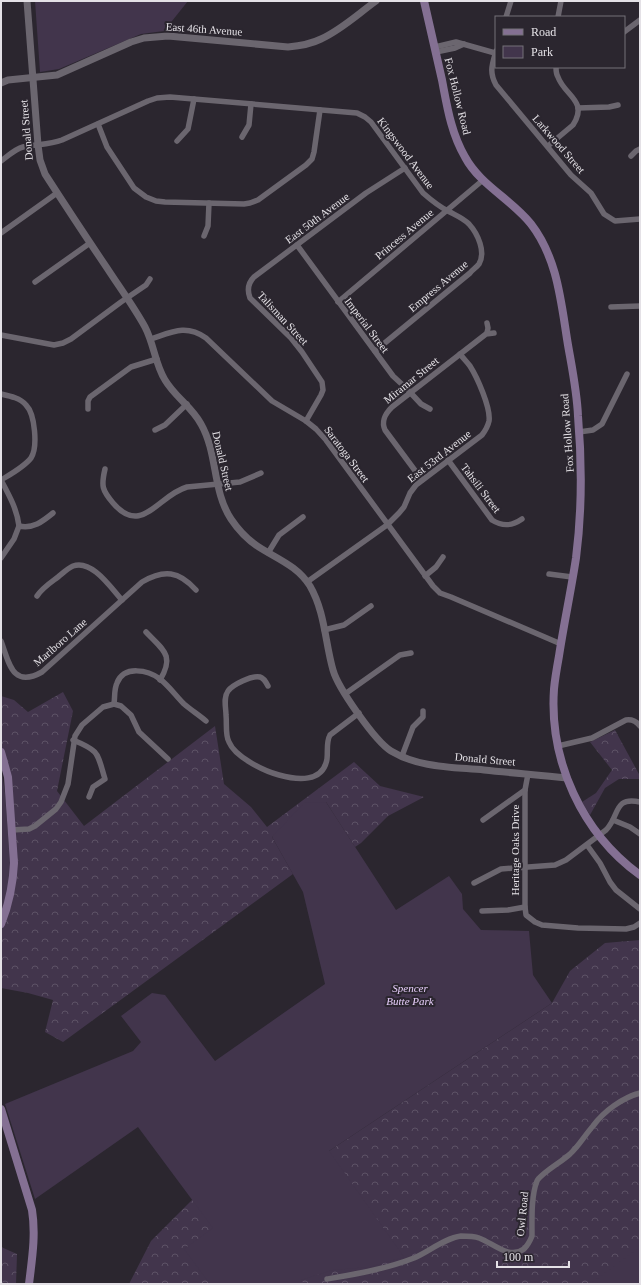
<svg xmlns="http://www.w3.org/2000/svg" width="641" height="1285" font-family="'Times New Roman',serif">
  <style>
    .forest { fill: url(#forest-crowns) }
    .green { fill: #42354c }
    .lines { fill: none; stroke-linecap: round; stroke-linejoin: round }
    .minor { stroke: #6b666f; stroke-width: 5.5 }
    .tertiary { stroke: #6b666f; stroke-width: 7 }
    .secondary { stroke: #847093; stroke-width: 8 }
    .labels { text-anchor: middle; stroke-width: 4; stroke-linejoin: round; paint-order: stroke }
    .street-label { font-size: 11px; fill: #e4e1e6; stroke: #2b262f }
    .park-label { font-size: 11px; font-style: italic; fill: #e7cefb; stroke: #2b262f }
  </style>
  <defs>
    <pattern id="forest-crowns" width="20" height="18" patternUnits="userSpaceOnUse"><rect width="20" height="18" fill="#42354c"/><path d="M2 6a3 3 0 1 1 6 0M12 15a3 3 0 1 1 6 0" fill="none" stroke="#5d5266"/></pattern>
  </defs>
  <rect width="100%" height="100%" fill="#2b262f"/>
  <g class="forest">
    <polygon points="63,692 73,711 57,791 84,826 215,726 224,784 251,807 267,827 354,762 380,786 424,797 388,816 361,843 355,847 326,802 272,837 293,874 63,1042 45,1032 53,1000 28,993 1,988 1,929 10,896 8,777 1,757 1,696 14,700 28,712"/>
    <polygon points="615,730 640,776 640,779 619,779 605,788 590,815 582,802 596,793 612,770 590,742"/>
    <polygon points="640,940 640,1284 129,1284 151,1241 192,1200 329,1151 552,1003 570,971 605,943"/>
    <polygon points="1,1247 17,1254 16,1284 1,1284"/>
  </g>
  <g class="green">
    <polygon points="35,1 188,1 164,31 141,34 59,69 40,72"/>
    <polygon points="1,767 5,793 10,863 10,885 1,914"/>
    <polygon points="326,802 396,910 449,876 462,894 463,909 481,930 529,931 533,975 552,1003 329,1151 404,1257 370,1267 333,1270 301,1280 304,1284 210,1284 184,1249 213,1228 138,1127 35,1199 5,1104 133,1051 141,1042 121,1016 152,993 165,995 215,1061 325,984 303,892 272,837 304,803"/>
    <polygon points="640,1247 640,1284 590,1284"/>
  </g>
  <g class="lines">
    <g class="minor">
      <polyline points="506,17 511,1"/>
      <polyline points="558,17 561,1"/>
      <polyline points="624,32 640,20"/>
      <polyline points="435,47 456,42 495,53"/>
      <path d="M496 51C492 65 489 72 496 85L571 175 591 193 604 214 615 221 640 219"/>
      <polyline points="436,52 455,48 464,44"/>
      <polyline points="578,108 609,107 618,105"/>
      <polyline points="98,124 107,147 134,188 146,197 156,201 165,202 244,204 250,203 258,200 306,165 312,159 314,152 320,110"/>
      <polyline points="242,137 249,125 251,104"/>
      <polyline points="177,141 188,129 194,99"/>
      <path d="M548 146 573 125C589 101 564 95 558 77 556 74 556 70 556 67"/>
      <polyline points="631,156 636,151 640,149"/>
      <path d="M1 161C8 156 15 149 23 147 36 144 49 145 62 140L148 101 157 98 170 97 357 113 365 117 371 122 423 193C431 200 438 206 448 211 455 215 463 218 469 224 478 234 486 252 479 264 477 267 472 270 470 273L375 351"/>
      <polyline points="1,233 57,193"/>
      <polyline points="204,236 208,226 209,203"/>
      <polyline points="297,245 393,376 407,389 421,404 430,409"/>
      <polyline points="35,282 90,243"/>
      <polyline points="338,302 483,180"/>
      <polyline points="611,307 640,306"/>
      <polyline points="487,323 488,328 487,333"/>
      <polyline points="1,335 54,345 63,343 71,339 121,302 146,285 150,279"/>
      <path d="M151 339C172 332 186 324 206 338L272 401 306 421 316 429 326 440 433 586 440 593 451 597 561 644"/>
      <path d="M1 394C10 396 20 398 26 405 35 414 38 447 31 458 24 467 11 474 1 480 9 495 17 509 19 526"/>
      <polyline points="88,409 88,401 90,397 131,367 157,359"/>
      <path d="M306 421 321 395 323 390 322 382 302 352 291 338 250 298C247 290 248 283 254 277L366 193 405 168"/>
      <polyline points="155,430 165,425 187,404"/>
      <polyline points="579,432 593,430 602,424 627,374"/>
      <path d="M448 460 492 520C503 527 512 526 522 519"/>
      <path d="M105 469C101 486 102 490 113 503 142 537 158 495 187 487L240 482 261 473"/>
      <path d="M422 480 385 430C381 421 385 414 392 407L486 334 494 333"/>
      <polyline points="268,553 279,535 303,517"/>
      <path d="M1 558 14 539 19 526C33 529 42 522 53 513"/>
      <polyline points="549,574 572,577"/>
      <polyline points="425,576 436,567 443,557"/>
      <path d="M307 582 387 525 399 513 404 507 410 493 416 485 482 435C485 431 488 426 489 421 491 408 477 377 470 366 467 362 463 358 460 354"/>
      <path d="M37 596C42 588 50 583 58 577 63 573 68 568 73 566 92 559 111 588 122 600"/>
      <polyline points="324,630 344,625 371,606"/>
      <path d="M146 632C163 650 175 655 160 680"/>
      <path d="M1 641C9 662 12 689 42 672L142 582C164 569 179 571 196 590"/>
      <path d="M268 686C266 682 264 678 260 677 252 675 232 685 228 691 223 698 226 708 226 715 227 724 225 735 229 742 235 757 264 771 279 775 297 780 323 783 327 759 328 751 326 742 330 735L359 713"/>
      <polyline points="345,694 400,655 411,653"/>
      <path d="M114 704C115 697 114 689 117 683 124 665 148 670 160 679 169 686 176 696 184 704 191 710 199 715 206 721"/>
      <path d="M73 740C100 751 97 753 105 779L93 787 89 797"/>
      <path d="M558 746 592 738 626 720C632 719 636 721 640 726"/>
      <polyline points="402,756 413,727 423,717 423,711"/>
      <polyline points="483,820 525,790"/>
      <polyline points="613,820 630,827 640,834"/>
      <polyline points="12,830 29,829 35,826 56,809 61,802 68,784 75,736 82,725 103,707 114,704 121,706 131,715 139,732 168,759"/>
      <polyline points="587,845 600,863 610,882 616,890 640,909"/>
      <path d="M474 883 501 869 555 865 566 860 606 830C620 816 613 796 640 802"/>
      <polyline points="525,907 526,915 535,922 542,925 578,928 626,929 634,927 640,923"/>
      <polyline points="482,911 508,910 525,907 525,790 528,774"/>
      <path d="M327 1279C356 1274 386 1269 414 1258 428 1252 445 1238 461 1236 467 1236 474 1236 479 1238 493 1243 509 1260 524 1249 528 1245 530 1241 532 1236 532 1220 531 1196 537 1181 540 1174 563 1161 570 1154 579 1146 585 1135 593 1126 604 1111 622 1098 640 1093"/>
    </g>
    <g class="tertiary">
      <path d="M27 1 38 145 40 160 45 174C65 205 86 237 107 268 120 288 134 307 145 327 154 344 155 364 165 380 175 397 192 407 201 424 218 454 212 490 231 519 239 531 250 542 262 549 280 560 298 567 310 586 325 612 325 642 333 670 338 688 375 741 391 751 419 768 453 767 484 770 512 773 539 775 567 778"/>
      <path d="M1 83 8 80 57 75 131 42 144 38 168 36 288 47C299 46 311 44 321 39 341 30 358 14 376 1"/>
    </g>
    <g class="secondary">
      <path d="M424 1C430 27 436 54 442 80 447 106 451 133 465 157 480 185 511 199 531 224 558 259 561 303 568 345 572 368 577 392 578 416 582 463 582 511 576 558 571 591 564 623 559 656 557 667 555 678 554 689 549 761 582 833 640 875"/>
      <path d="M1 752 8 777 14 863C13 885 9 904 1 924"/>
      <path d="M1 1109 32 1210C36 1235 32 1259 29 1284"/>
    </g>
  </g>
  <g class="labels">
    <g class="street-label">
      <text transform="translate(204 29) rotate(4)" y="4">East 46th Avenue</text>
      <text transform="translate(458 96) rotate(76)" y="4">Fox Hollow Road</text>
      <text transform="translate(26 130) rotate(-95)" y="4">Donald Street</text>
      <text transform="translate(559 144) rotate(49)" y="4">Larkwood Street</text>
      <text transform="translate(406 153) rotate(53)" y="4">Kingswood Avenue</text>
      <text transform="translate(317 218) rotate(-37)" y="4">East 50th Avenue</text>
      <text transform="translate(404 234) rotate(-40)" y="4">Princess Avenue</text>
      <text transform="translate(438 286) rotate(-40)" y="4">Empress Avenue</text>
      <text transform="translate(283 318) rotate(47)" y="4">Talisman Street</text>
      <text transform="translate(367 325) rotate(53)" y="4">Imperial Street</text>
      <text transform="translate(411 380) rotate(-39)" y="4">Miramar Street</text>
      <text transform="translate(567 433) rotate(-94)" y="4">Fox Hollow Road</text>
      <text transform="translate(347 454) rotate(53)" y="4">Saratoga Street</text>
      <text transform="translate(439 456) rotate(-38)" y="4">East 53rd Avenue</text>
      <text transform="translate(223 461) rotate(77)" y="4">Donald Street</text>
      <text transform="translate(481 488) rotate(53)" y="4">Tahsili Street</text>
      <text transform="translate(60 642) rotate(-41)" y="4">Marlboro Lane</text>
      <text transform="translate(485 759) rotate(5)" y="4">Donald Street</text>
      <text transform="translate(515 850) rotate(-90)" y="4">Heritage Oaks Drive</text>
      <text transform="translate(522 1214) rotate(-84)" y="4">Owl Road</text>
    </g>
    <g class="park-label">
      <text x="410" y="992">Spencer<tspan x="410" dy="13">Butte Park</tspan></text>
    </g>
  </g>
  <rect width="641" height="1285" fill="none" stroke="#e4e1e6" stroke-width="4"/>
  <rect x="495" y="16" width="130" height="52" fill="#2b262f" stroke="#757178"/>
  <rect x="503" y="29" width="20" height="6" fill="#847093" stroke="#757178"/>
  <text x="531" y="36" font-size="12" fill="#e4e1e6">Road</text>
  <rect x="503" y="46" width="20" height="12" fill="#42354c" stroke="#757178"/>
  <text x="531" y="56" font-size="12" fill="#e4e1e6">Park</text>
  <path d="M497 1261v6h72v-6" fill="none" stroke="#e4e1e6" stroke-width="2"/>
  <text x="503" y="1261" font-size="12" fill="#e4e1e6" stroke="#2b262f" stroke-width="3" paint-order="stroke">100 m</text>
</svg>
